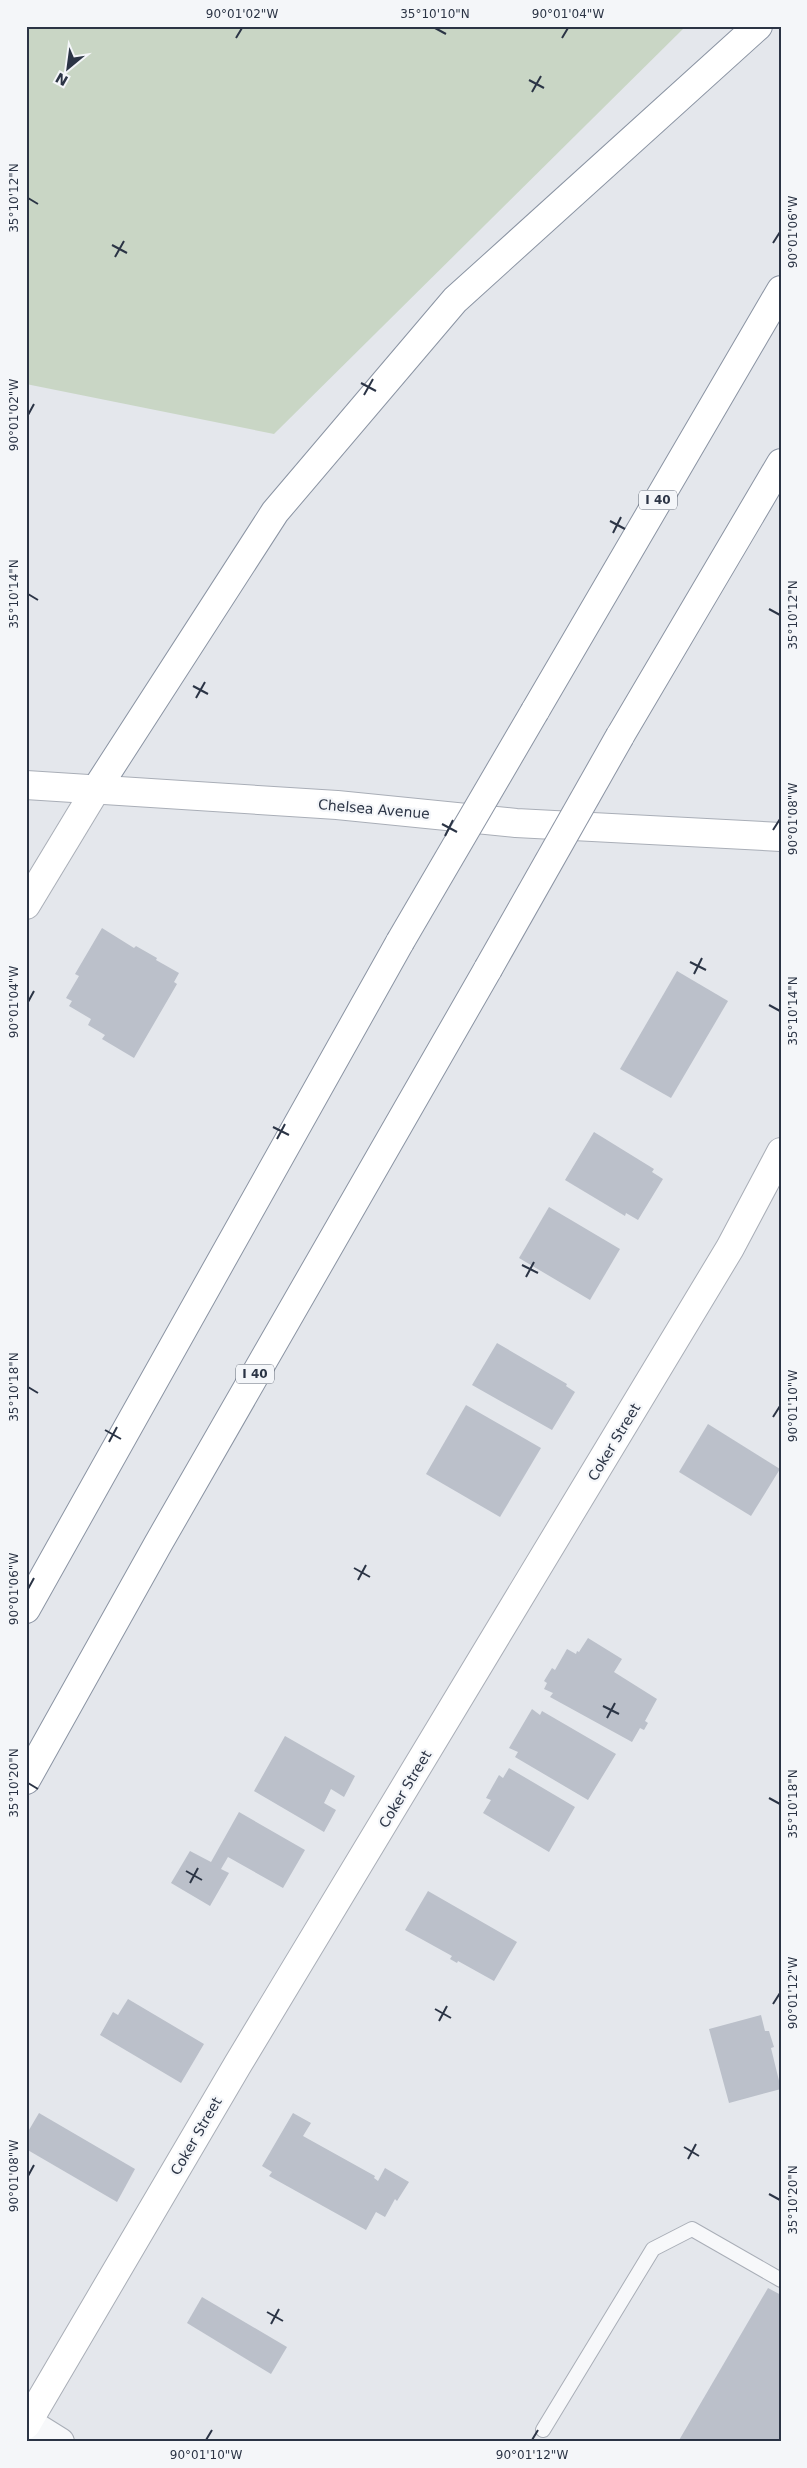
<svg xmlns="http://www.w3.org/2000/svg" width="807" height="2468" font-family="'DejaVu Sans',sans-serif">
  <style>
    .green { fill: #c9d6c5 }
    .building { fill: #bbc0ca }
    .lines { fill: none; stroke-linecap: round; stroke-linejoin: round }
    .service-casing { stroke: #a9aeb7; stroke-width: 16 }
    .minor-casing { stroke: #a9aeb7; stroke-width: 30 }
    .secondary-casing { stroke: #a9aeb7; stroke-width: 30 }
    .motorway-casing { stroke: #8b94a3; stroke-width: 30 }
    .service { stroke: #f7f8fa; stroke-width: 14 }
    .minor { stroke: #f7f8fa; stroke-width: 28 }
    .secondary { stroke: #fff; stroke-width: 28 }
    .motorway { stroke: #fff; stroke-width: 28 }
    .motorway-bridge-casing { stroke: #8b94a3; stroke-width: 30; stroke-linecap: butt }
    .motorway-bridge { stroke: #fff; stroke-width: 28 }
    .ticks { fill: none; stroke: #2b3445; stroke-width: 2 }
    .labels { text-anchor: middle; stroke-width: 4.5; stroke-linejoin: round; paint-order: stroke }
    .shield { fill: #f4f6f9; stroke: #676e7b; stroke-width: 1 }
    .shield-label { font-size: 12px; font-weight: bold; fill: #2b3445 }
    .street-label { font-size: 14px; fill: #2b3445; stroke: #f4f6f9 }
    .neatline { fill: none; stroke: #2b3445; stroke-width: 2 }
    .ticks-label { font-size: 12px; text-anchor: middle; fill: #2b3445 }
  </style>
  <rect width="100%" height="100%" fill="#e4e7ec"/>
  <polygon class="green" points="26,26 686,26 274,434 26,384"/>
  <g class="building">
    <polygon points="102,928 134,948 136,946 157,958 156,960 179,973 174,982 177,984 134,1058 102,1039 105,1035 88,1025 91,1019 69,1006 72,1001 66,998 79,976 75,974"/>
    <polygon points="677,971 728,1001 671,1098 620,1069"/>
    <polygon points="594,1132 654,1169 652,1172 663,1179 638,1220 626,1213 625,1216 565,1180"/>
    <polygon points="549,1207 620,1249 590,1300 519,1258"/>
    <polygon points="497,1343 567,1384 566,1386 575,1392 552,1430 472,1385"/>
    <polygon points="466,1405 541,1448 500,1517 426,1474"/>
    <polygon points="708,1424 780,1469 751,1516 679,1472"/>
    <polygon points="588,1638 622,1659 614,1672 657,1699 645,1721 648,1723 644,1730 640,1728 632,1742 550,1697 553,1693 544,1689 547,1683 544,1681 552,1668 555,1670 567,1649 576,1654 577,1651 579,1652"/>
    <polygon points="532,1709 540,1715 542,1711 616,1754 588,1800 515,1757 518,1752 509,1748"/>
    <polygon points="285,1736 355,1776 344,1797 331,1789 324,1803 336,1810 324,1832 254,1791"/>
    <polygon points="509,1768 575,1807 549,1852 483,1813 491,1800 486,1798 499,1775 503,1778"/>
    <polygon points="239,1812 305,1850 283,1888 228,1857 221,1869 229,1873 210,1906 171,1883 190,1851 211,1862"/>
    <polygon points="428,1891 517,1942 494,1981 458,1961 457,1963 450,1959 452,1956 405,1930"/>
    <polygon points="128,1999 204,2044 181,2083 100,2035 113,2012 118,2015"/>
    <polygon points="761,2015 765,2031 769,2031 774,2047 771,2048 781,2089 729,2103 709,2029"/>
    <polygon points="39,2113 135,2169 117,2202 26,2149 26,2135"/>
    <polygon points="293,2113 311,2123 303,2136 375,2176 374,2178 378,2181 385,2168 409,2182 397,2201 395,2199 385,2217 376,2212 366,2230 269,2176 272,2172 262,2166"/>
    <polygon points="768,2288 781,2295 781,2442 678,2442"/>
    <polygon points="202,2297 287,2347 271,2374 187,2323"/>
  </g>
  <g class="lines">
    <g class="service-casing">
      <polyline id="service" points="543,2430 653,2249 692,2229 781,2280"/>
    </g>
    <g class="minor-casing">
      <polyline id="minor" points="28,2422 60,2442"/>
    </g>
    <g class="secondary-casing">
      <g id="secondary">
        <polyline points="26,785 337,805 516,823 781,837"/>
        <polyline points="26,905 95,791"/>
        <polyline points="26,2425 238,2064 730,1248 781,1152"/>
      </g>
    </g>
    <g class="motorway-casing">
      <g id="motorway">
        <polyline points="535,711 781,290"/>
        <polyline points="620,736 781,463"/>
        <polyline points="95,791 275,512 455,300 758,26"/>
        <polyline points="26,1609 400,942"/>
        <polyline points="26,1780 158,1544 488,969"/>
      </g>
    </g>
    <use href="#service" class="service"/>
    <use href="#minor" class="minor"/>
    <use href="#secondary" class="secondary"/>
    <use href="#motorway" class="motorway"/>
    <g class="motorway-bridge-casing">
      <g id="motorway-bridge">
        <polyline points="400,942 535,711"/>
        <polyline points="488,969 620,736"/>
      </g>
    </g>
    <use href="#motorway-bridge" class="motorway-bridge"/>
  </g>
  <path class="ticks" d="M435 28 446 34M236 38 242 28M562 38 568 28M529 80 544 88M532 92 541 76M28 198 38 204M773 243 780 232M112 245 127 253M115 257 124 241M361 383 376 391M364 395 373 379M28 415 34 404M610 521 625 529M613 533 621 517M28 594 38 600M769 609 780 615M193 686 208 694M196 698 205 682M442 824 457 832M773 830 780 819M445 836 453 820M690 962 706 970M694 974 702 958M28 1002 34 991M769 1005 780 1011M273 1127 289 1135M277 1139 285 1124M522 1265 538 1273M526 1277 534 1262M28 1387 38 1393M773 1417 780 1406M105 1430 121 1439M109 1442 117 1427M354 1568 370 1577M358 1580 366 1565M28 1589 34 1578M603 1706 619 1714M607 1718 615 1703M28 1783 38 1789M769 1798 780 1804M186 1871 202 1880M190 1883 198 1868M773 2004 780 1993M435 2009 451 2018M439 2021 447 2006M684 2147 699 2156M688 2159 696 2144M28 2176 34 2165M769 2194 780 2200M267 2312 283 2321M271 2324 279 2309M206 2440 212 2430M532 2440 538 2430"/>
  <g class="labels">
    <g class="shield">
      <rect x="639" y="490.5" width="38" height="19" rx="4"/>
      <rect x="236" y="1364.5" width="38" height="19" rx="4"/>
    </g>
    <g class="shield-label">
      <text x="658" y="504">I 40</text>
      <text x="255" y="1378">I 40</text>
    </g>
    <g class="street-label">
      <text transform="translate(374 809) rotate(5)" y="5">Chelsea Avenue</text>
      <text transform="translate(614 1442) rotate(-59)" y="5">Coker Street</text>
      <text transform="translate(405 1789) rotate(-59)" y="5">Coker Street</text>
      <text transform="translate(196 2136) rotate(-60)" y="5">Coker Street</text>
    </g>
  </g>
  <rect width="807" height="2468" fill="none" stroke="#f4f6f9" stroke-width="55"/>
  <g transform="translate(68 68) rotate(209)" stroke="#f4f6f9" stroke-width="4" paint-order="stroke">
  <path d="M0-4L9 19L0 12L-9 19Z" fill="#2b3445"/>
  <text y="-8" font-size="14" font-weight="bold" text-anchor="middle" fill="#2b3445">N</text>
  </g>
  <rect x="28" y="28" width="752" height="2412" class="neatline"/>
  <g class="ticks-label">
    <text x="242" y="18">90°01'02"W</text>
    <text x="435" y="18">35°10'10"N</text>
    <text x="568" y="18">90°01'04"W</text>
    <text transform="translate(14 198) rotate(-90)" y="4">35°10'12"N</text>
    <text transform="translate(793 232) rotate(-90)" y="4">90°01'06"W</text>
    <text transform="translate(14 415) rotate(-90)" y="4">90°01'02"W</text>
    <text transform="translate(14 594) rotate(-90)" y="4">35°10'14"N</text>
    <text transform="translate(793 615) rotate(-90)" y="4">35°10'12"N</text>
    <text transform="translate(793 819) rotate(-90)" y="4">90°01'08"W</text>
    <text transform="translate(14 1002) rotate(-90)" y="4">90°01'04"W</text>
    <text transform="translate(793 1011) rotate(-90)" y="4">35°10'14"N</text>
    <text transform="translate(14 1387) rotate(-90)" y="4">35°10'18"N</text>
    <text transform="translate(793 1406) rotate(-90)" y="4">90°01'10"W</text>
    <text transform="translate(14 1589) rotate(-90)" y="4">90°01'06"W</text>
    <text transform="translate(14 1783) rotate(-90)" y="4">35°10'20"N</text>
    <text transform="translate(793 1804) rotate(-90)" y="4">35°10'18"N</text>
    <text transform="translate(793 1993) rotate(-90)" y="4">90°01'12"W</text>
    <text transform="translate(14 2176) rotate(-90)" y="4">90°01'08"W</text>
    <text transform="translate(793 2200) rotate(-90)" y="4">35°10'20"N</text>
    <text x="206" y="2459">90°01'10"W</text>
    <text x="532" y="2459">90°01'12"W</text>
  </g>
</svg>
